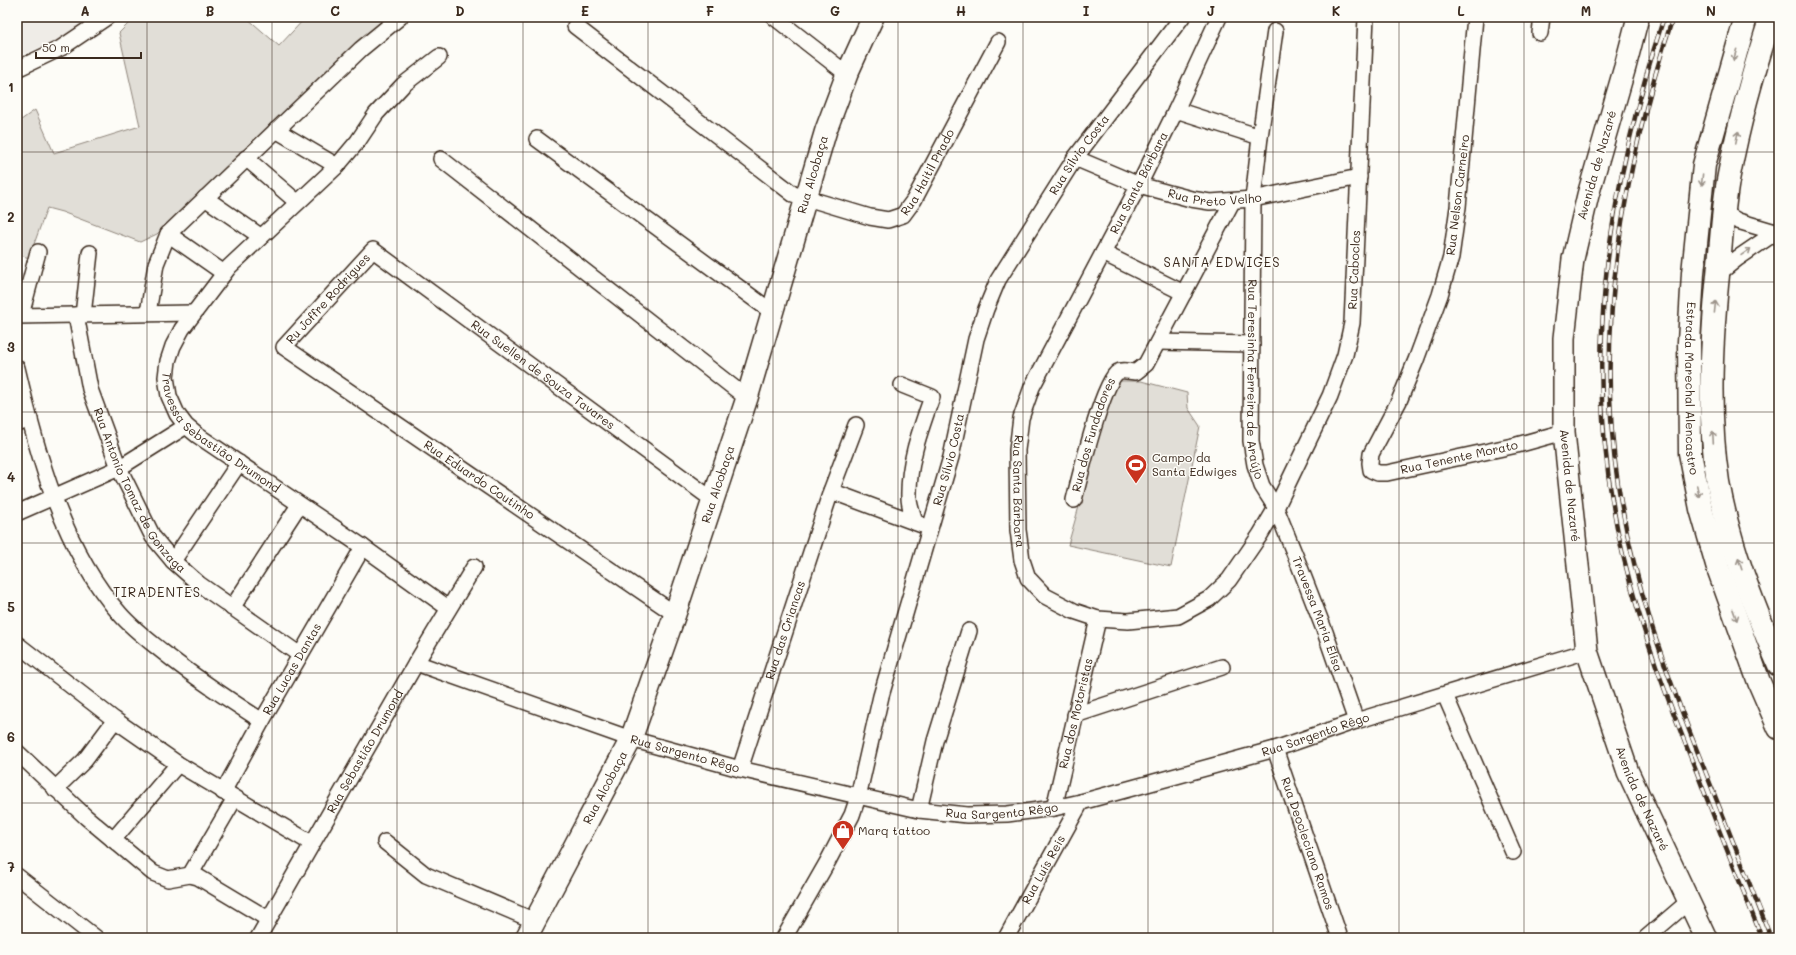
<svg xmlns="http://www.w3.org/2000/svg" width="1796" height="955" font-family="Mali,sans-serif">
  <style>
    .built { fill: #efece7 }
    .green { fill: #e1ded7; stroke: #8e847a }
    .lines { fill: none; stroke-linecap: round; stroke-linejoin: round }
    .street-casing { stroke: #3b2a1e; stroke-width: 18 }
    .secondary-casing { stroke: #3b2a1e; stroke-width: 24 }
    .primary-casing { stroke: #3b2a1e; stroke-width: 25 }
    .street { stroke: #fdfcf7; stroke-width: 15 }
    .secondary { stroke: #fdfcf7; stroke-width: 21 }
    .primary { stroke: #fdfcf7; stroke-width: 22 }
    .rail-casing { stroke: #3b2a1e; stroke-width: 4.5 }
    .rail { stroke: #fdfcf7; stroke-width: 3; stroke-dasharray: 9; stroke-linecap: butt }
    .oneway { stroke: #9c938a }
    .grid { fill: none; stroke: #3b2a1e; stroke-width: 1; stroke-opacity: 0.55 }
    .labels { text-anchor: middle; stroke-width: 3; stroke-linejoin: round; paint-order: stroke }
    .street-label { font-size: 12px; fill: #3b2a1e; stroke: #fdfcf7 }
    .poi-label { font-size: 12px; fill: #3b2a1e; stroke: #fdfcf7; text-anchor: start }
    .neighbourhood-label { font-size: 13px; letter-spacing: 1px; fill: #3b2a1e; stroke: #fdfcf7 }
    .neatline { fill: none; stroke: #3b2a1e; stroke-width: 1.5 }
    .grid-label { font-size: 13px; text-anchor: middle; font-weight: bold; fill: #3b2a1e }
  </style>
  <rect width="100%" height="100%" fill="#fdfcf7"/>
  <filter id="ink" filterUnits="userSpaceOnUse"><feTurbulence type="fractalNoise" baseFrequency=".025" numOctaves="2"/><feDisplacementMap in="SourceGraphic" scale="8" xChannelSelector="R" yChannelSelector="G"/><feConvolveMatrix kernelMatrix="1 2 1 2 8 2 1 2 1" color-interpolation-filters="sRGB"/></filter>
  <g filter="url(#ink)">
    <polygon class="built" points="17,17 96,17 90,19 68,36 17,57"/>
    <g class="green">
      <polygon points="135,17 246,17 279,46 306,17 386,17 157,234 140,242 62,212 47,208 29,258 17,254 17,123 35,110 54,153 140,126 119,33"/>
      <polygon points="1118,381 1141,381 1187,393 1188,408 1200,426 1171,567 1068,545 1107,408"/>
    </g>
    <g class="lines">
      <g class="street-casing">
        <g id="street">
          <polyline points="774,17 847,74"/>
          <path id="s1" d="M1219 17 1176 110 1139 185 1032 387 1021 418 1017 450 1018 530 1022 560 1028 578 1045 596 1074 611 1098 619 1128 621 1178 616 1209 599 1229 580 1260 535 1276 508 1330 396 1345 355 1352 323 1366 17"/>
          <path id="s2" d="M1475 17 1458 207 1451 257 1440 295 1416 360 1399 401 1371 454 1370 463 1371 470 1378 473H1387L1517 445 1564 432"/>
          <path id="s3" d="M575 26 793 194 870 217 888 220 903 215 914 200 998 42"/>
          <path id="s4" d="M1275 31 1260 137 1253 199 1251 441 1255 465 1262 486 1276 508 1299 565 1325 632 1356 721"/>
          <polyline points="1540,33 1542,17"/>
          <path id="s5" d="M439 57 403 85 376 114 358 141 337 166 229 267 182 329 173 346 168 361 166 377 169 396 177 414 186 426 197 435 363 547 448 608"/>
          <polyline points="17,69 61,48 107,17"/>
          <polyline points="1176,110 1260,137"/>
          <polyline points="276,130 337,166"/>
          <polyline points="537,139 772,312"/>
          <polyline points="246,158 297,202"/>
          <path id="s6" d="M1075 158 1139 185 1191 199 1210 202 1253 199 1359 177"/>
          <polyline points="441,159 747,398"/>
          <polyline points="205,198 260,236"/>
          <polyline points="1724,213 1738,221 1775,232"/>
          <polyline points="168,234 224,273"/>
          <polyline points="1103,253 1184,293"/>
          <polyline points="1718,274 1738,258 1779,230"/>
          <polyline points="148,313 156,264 168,234 361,49 400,17"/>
          <polyline points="21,315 38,252"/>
          <path id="s7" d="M76 315 90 389 119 468 153 537 173 561 199 584 300 655"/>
          <polyline points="83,315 90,253"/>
          <polyline points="17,316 193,313"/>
          <polyline points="1158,342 1252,344"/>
          <path d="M17 368C36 450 62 549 120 614 132 628 148 640 163 652 194 677 228 699 262 721"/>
          <path d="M902 385 932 397C920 431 908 462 909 498 909 506 913 515 915 522"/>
          <polyline points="17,424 30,419"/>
          <polyline points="831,491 922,525"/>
          <path id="s8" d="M1074 500C1079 480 1103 380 1118 372 1123 369 1130 372 1136 372L1146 364 1232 202"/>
          <polyline points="17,513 119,468 186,426"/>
          <polyline points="173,561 239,463"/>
          <polyline points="232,608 299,505"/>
          <path id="s9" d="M675 614 284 347 373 250 713 500"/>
          <polyline points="17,644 115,720 178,764 311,843"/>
          <path id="s10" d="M416 663 631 739 740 769 919 810 967 815 1007 814 1054 808 1081 802 1275 749 1356 721 1587 651"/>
          <polyline points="1445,695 1513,852"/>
          <polyline points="1075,715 1222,667"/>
          <path id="s11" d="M1275 749 1340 938"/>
          <polyline points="17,752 86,817 153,873 168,879 190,875 198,877 268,919"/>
          <path id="s12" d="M740 769 831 491 856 425"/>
          <polyline points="55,789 85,760 115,720"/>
          <path id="s13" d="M223 792 262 721 363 547"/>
          <path id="s14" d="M1054 808 1098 619"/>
          <polyline points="919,810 935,741 969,631"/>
          <polyline points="113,840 178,764"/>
          <polyline points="385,842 426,875 535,921"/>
          <polyline points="190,875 235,798"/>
          <polyline points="17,876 96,938"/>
          <path id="s15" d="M258 938 416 663 474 567"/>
          <path id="s16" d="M784 938 828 861 852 815 858 797 881 696 951 457 976 339 986 309 998 280 1075 158 1182 17"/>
          <path id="s17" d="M1006 938 1081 802"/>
          <polyline points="1646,938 1688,902"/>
        </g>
      </g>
      <g class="secondary-casing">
        <g id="secondary">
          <path id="s18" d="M1638 17 1625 67 1588 195 1573 259 1564 338V432L1587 651 1628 772 1706 938"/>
          <path id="s19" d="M526 938 631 739 675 614 747 398 826 130 847 74 873 17"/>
        </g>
      </g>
      <g class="primary-casing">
        <g id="primary">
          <path id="s20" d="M1746 17 1704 165 1693 273 1689 342 1690 453 1701 509 1718 568 1759 682 1779 728"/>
          <path d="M1771 17C1754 69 1739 122 1729 175 1722 211 1721 249 1717 285 1711 350 1708 417 1718 482 1729 545 1754 607 1779 665"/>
        </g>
      </g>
      <use href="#street" class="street"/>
      <use href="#secondary" class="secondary"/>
      <use href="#primary" class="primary"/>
      <g class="rail-casing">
        <g id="rail">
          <path d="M1664 17C1606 196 1579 369 1623 555 1641 630 1668 701 1697 773 1718 828 1740 883 1762 938"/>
          <path d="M1673 17C1624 167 1594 327 1618 484 1633 583 1667 676 1704 768 1726 825 1749 881 1771 938"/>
        </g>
      </g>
      <use href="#rail" class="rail"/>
    </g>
    <defs><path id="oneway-shaft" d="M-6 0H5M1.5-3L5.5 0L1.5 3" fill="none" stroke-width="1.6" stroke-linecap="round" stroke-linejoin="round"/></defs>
    <g class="oneway">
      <use href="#oneway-shaft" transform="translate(1735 55) rotate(106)"/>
      <use href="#oneway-shaft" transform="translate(1737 137) rotate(-78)"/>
      <use href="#oneway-shaft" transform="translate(1702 180) rotate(96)"/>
      <use href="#oneway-shaft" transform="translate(1746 252) rotate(-35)"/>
      <use href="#oneway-shaft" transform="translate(1715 307) rotate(-84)"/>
      <use href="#oneway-shaft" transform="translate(1713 437) rotate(-93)"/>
      <use href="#oneway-shaft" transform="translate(1698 491) rotate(78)"/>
      <use href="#oneway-shaft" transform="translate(1740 564) rotate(-108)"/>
      <use href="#oneway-shaft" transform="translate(1735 615) rotate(70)"/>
    </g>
  </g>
  <path class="grid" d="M147 17V938M272 17V938M397 17V938M523 17V938M648 17V938M773 17V938M898 17V938M1023 17V938M1148 17V938M1273 17V938M1399 17V938M1524 17V938M1649 17V938M17 152H1779M17 282H1779M17 412H1779M17 543H1779M17 673H1779M17 803H1779"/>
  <defs>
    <g id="stadium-pin" transform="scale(1.15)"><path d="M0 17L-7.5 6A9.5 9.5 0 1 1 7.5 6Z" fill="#c8321e" stroke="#fdfcf7"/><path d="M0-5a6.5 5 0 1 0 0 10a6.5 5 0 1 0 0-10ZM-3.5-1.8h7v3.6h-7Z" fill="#fff"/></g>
    <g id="shop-pin" transform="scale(1.15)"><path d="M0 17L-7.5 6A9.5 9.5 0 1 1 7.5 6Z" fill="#c8321e" stroke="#fdfcf7"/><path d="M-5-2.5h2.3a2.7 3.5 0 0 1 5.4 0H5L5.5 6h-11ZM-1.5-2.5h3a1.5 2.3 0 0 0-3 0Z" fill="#fff"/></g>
  </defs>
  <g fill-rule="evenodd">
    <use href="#stadium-pin" x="1136" y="465"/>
    <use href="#shop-pin" x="843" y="831"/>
  </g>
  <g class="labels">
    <g class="street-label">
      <text dy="4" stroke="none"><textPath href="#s16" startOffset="845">Rua Sílvio Costa</textPath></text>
      <text transform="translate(1597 165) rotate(-74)" y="4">Avenida de Nazaré</text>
      <text dy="4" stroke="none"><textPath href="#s3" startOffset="439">Rua Haitil Prado</textPath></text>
      <text dy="4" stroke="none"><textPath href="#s19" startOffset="818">Rua Alcobaça</textPath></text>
      <text transform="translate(1139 183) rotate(-63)" y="4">Rua Santa Bárbara</text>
      <text dy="4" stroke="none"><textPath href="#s6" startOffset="147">Rua Preto Velho</textPath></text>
      <text transform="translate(1458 195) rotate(-83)" y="4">Rua Nelson Carneiro</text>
      <text dy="4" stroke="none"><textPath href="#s1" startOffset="1175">Rua Caboclos</textPath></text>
      <text dy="4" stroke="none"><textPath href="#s9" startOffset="539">Ru Joffre Rodrigues</textPath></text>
      <text dy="4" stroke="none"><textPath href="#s9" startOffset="816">Rua Suellen de Souza Tavares</textPath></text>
      <text dy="4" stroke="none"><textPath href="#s4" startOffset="350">Rua Teresinha Ferreira de Araújo</textPath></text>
      <text dy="4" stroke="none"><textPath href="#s20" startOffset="378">Estrada Marechal Alencastro</textPath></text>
      <text dy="4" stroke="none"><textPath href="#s5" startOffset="508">Travessa Sebastião Drumond</textPath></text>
      <text dy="4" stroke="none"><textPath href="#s8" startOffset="68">Rua dos Fundadores</textPath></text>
      <text dy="4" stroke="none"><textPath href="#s2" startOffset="561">Rua Tenente Morato</textPath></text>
      <text dy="4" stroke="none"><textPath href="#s16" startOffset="509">Rua Sílvio Costa</textPath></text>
      <text transform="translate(479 480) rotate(34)" y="4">Rua Eduardo Coutinho</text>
      <text dy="4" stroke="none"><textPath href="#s19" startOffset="494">Rua Alcobaça</textPath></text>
      <text dy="4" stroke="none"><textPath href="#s18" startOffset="478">Avenida de Nazaré</textPath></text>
      <text dy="4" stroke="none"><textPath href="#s7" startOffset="189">Rua Antonio Tomaz de Gonzaga</textPath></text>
      <text dy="4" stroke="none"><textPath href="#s1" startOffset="521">Rua Santa Bárbara</textPath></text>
      <text dy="4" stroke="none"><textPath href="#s4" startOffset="598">Travessa Maria Elisa</textPath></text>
      <text dy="4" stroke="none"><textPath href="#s12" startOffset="146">Rua das Criancas</textPath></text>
      <text dy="4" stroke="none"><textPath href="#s13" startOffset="141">Rua Lucas Dantas</textPath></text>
      <text dy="4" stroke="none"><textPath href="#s14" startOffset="97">Rua dos Motoristas</textPath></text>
      <text dy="4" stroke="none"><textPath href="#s10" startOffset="932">Rua Sargento Rêgo</textPath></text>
      <text dy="4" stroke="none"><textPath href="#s15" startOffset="215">Rua Sebastião Drumond</textPath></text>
      <text dy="4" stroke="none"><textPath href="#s10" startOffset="284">Rua Sargento Rêgo</textPath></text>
      <text dy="4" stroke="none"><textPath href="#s19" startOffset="170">Rua Alcobaça</textPath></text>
      <text dy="4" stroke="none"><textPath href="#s18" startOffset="802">Avenida de Nazaré</textPath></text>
      <text dy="4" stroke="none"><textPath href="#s10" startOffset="608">Rua Sargento Rêgo</textPath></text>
      <text dy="4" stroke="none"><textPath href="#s11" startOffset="100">Rua Deocleciano Ramos</textPath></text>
      <text dy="4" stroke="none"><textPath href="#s17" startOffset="78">Rua Luís Reis</textPath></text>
    </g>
    <g class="poi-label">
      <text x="1152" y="462">Campo da<tspan x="1152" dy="14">Santa Edwiges</tspan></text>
      <text x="858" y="835">Marq tattoo</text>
    </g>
    <g class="neighbourhood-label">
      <text x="1222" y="267">SANTA EDWIGES</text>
      <text x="157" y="597">TIRADENTES</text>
    </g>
  </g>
  <rect width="1796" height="955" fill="none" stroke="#fdfcf7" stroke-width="44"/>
  <path d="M36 52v6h105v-6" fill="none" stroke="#3b2a1e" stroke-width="2"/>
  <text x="42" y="52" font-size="12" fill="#3b2a1e" stroke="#fdfcf7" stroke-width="3" paint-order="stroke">50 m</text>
  <rect x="22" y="22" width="1752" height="911" class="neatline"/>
  <g class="grid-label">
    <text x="85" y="16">A</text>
    <text x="210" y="16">B</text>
    <text x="335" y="16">C</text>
    <text x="460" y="16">D</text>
    <text x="585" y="16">E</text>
    <text x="710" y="16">F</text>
    <text x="835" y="16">G</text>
    <text x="961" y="16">H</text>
    <text x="1086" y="16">I</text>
    <text x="1211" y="16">J</text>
    <text x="1336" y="16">K</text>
    <text x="1461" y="16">L</text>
    <text x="1586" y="16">M</text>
    <text x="1711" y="16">N</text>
    <text x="11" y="92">1</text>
    <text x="11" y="222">2</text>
    <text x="11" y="352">3</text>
    <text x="11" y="482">4</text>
    <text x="11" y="612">5</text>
    <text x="11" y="742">6</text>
    <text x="11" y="872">7</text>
  </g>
</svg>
